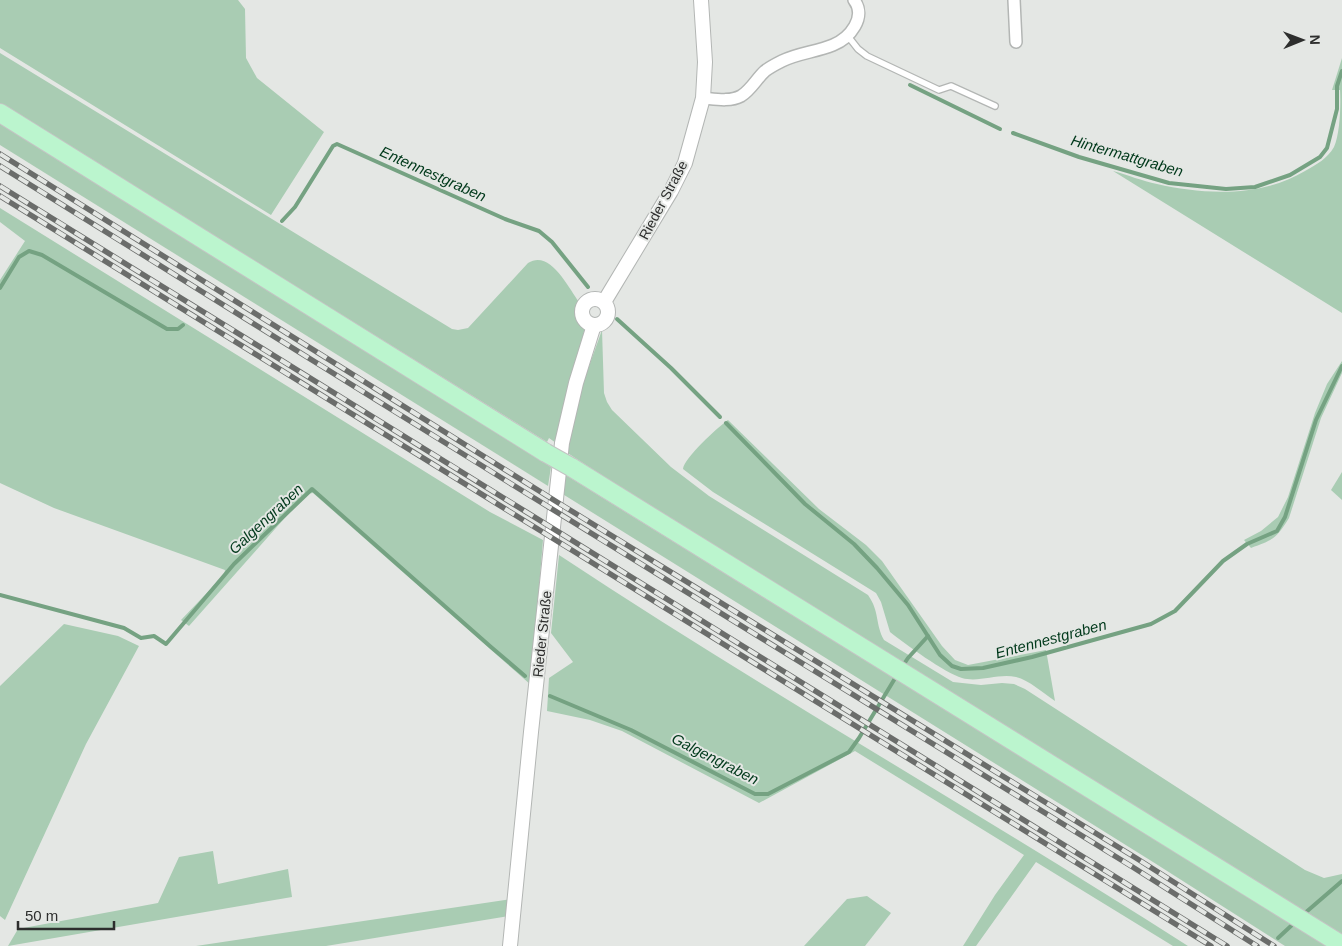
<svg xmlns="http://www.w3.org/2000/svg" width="1342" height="946" font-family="Arial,sans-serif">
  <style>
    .green { fill: #a9ccb3 }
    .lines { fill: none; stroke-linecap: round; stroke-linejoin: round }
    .stream { stroke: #75a282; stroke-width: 4 }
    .service-casing { stroke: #b3b6b4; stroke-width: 8 }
    .minor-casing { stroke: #b3b6b4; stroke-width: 14 }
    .tertiary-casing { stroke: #b3b6b4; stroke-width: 16 }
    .primary-casing { stroke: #c4c4c4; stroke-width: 20 }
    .service { stroke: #fff; stroke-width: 5.5 }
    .minor { stroke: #fff; stroke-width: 11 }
    .tertiary { stroke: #fff; stroke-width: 14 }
    .primary { stroke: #bbf5ce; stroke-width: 18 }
    .rail-casing { stroke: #6b6d6b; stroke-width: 5.5 }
    .rail { stroke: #e4e7e4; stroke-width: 4; stroke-dasharray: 11; stroke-linecap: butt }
    .primary-bridge-casing { stroke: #c4c4c4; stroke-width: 20; stroke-linecap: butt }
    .primary-bridge { stroke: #bbf5ce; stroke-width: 18 }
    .labels { text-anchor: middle; stroke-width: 4; stroke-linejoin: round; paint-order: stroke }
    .street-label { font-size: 14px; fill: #2d2e2d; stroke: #e4e7e4 }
    .water-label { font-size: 15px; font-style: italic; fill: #00391b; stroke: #e4e7e4 }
  </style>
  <rect width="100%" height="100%" fill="#e4e7e4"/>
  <g class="green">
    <polygon points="0,0 238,0 245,9 246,58 257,78 324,132 271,215 0,48"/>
    <path d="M0 53 452 329 458 330 468 328 528 263C550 249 568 287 579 302 574 313 576 320 585 328L556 443 549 438 547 442 0 103Z"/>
    <path d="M1342 58V313L1113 171C1128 175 1142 181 1157 184 1205 195 1262 197 1305 171 1317 164 1327 159 1334 147 1340 134 1341 104 1340 90H1332Z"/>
    <polygon points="0,122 358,343 551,467 548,486 0,145"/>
    <polygon points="0,208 490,512 543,540 531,685 313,493 306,494 189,626 181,620 224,575 225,570 54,508 0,483 0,280 25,241 0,222"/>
    <path d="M602 330 604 393 607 402 612 410 671 467 709 496 868 595C880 612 875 624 884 640L953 682 981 685 1002 683 1014 684 1025 689 1305 870 1324 878 1342 874V937L637 498 566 452 575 405Z"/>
    <path d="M1342 361V373L1321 418 1289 518C1276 539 1273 540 1251 548L1244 540 1261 531 1278 517 1288 497 1315 413 1327 384Z"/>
    <path d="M728 420 819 509 866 545 882 561 942 646 955 660 968 665 1046 650 1055 701C1043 693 1029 680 1016 677 998 673 979 683 962 678 945 673 905 644 890 632L881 602 876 593 713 492 683 469C684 458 718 427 728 420Z"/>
    <polygon points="1342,472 1342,500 1331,490"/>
    <polygon points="564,474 1327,946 1285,946 1153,862 561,493"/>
    <path d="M559 555C765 691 980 813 1188 946H1173L1036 862 976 946H963L995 895 1024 855 855 751 759 803 622 731 590 720 547 711 549 678 573 662 551 633Z"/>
    <polygon points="64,624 118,636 139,646 86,744 5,920 0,916 0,686"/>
    <polygon points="213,851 218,884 288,869 292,897 8,946 18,929 158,903 179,857"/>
    <polygon points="867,896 891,913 865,946 804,946 847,899"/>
    <polygon points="511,899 509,916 326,946 196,946"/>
  </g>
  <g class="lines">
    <g class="stream">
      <polyline points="910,85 1000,129"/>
      <polyline points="1013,133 1079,157 1169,183 1226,189 1255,187 1290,175 1320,157 1327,148 1337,109 1337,86 1342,71"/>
      <polyline points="282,221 295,207 333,146 337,144 505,219 539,231 552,242 588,287"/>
      <polyline points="0,288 19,257 29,251 42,255 167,329 178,329 183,325"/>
      <polyline points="617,319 671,368 720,417"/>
      <polyline points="726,423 805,504 854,544 877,568 908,605 940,655 952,666 961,669 983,668 1032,657 1151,624 1175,611 1223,561 1247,544 1277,531 1285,517 1316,420 1342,366"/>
      <polyline points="0,595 124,628 141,638 154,636 166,644 234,564 312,489 491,647 525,676"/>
      <polyline points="902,667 908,658 928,636"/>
      <polyline points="550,696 631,730 755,794 768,794 849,752 859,738 897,675"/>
      <polyline points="1305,913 1342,881"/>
      <polyline points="1278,938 1292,925"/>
    </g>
    <g class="service-casing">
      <polyline id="service" points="847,35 858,49 867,56 939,90 951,86 995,106"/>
    </g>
    <g class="minor-casing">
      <g id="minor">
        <polyline points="1014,0 1016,42"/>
        <path d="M703 98C715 99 730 102 741 96 751 90 757 78 765 71 770 67 776 64 782 61 798 53 816 52 833 45 850 38 867 17 854 0"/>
      </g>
    </g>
    <g class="tertiary-casing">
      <g id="tertiary">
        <circle cx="595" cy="312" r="13"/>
        <polyline points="604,302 671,191 685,163 703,98 705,62 701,0"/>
        <polyline points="510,946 531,732 562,443 576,383 594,325"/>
      </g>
    </g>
    <g class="primary-casing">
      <g id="primary">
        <polyline points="0,113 546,453"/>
        <polyline points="571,467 1342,945"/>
      </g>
    </g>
    <use href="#service" class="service"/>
    <use href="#minor" class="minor"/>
    <use href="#tertiary" class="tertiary"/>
    <use href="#primary" class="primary"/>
    <g class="rail-casing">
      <g id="rail">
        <polyline points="0,154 565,507 1136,858 1274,946"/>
        <polyline points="0,166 513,485 1131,866 1257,946"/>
        <polyline points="0,186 1227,946"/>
        <polyline points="0,196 1211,946"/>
      </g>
    </g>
    <use href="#rail" class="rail"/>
    <g class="primary-bridge-casing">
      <polyline id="primary-bridge" points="546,453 571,467"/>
    </g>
    <use href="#primary-bridge" class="primary-bridge"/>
  </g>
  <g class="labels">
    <g class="street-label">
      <text transform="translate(663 200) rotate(-62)" y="5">Rieder Straße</text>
      <text transform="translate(542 634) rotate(-84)" y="5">Rieder Straße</text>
    </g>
    <g class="water-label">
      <text transform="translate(1127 156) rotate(16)" y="5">Hintermattgraben</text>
      <text transform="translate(433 174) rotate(24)" y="5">Entennestgraben</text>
      <text transform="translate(266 519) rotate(-43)" y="5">Galgengraben</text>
      <text transform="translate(1051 639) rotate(-15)" y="5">Entennestgraben</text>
      <text transform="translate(715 759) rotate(27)" y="5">Galgengraben</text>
    </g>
  </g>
  <g transform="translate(1302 40) rotate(89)" stroke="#e4e7e4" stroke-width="4" paint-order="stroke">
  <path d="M0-4L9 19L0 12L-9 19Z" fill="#2d2e2d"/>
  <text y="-8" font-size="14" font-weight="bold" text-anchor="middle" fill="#2d2e2d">N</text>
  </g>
  <path d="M18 921v8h96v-8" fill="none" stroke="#2d2e2d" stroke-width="2.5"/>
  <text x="25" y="921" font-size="15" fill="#2d2e2d" stroke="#e4e7e4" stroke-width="4" paint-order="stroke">50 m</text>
</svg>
